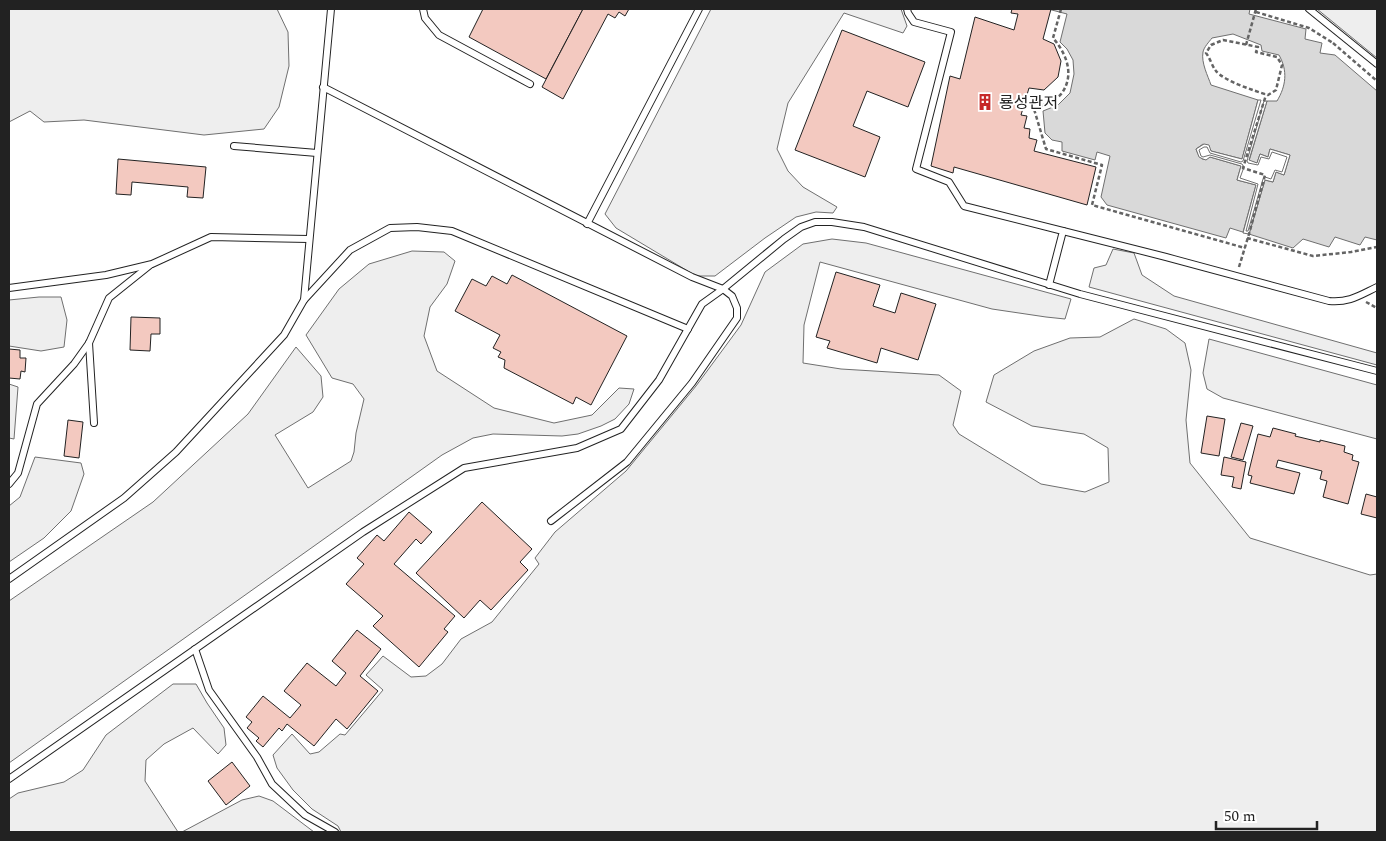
<svg xmlns="http://www.w3.org/2000/svg" width="1386" height="841" font-family="Spectral,'Noto Sans KR',serif">
  <style>
    .green { fill: #eee; stroke: #6f6f6f }
    .water { fill: #d9d9d9; stroke: #6f6f6f; fill-rule: evenodd }
    .pier { fill: #fff; stroke: #6f6f6f }
    .building { fill: #f3c9c0; stroke: #222 }
    .lines { fill: none; stroke-linecap: round; stroke-linejoin: round }
    .service-casing { stroke: #222; stroke-width: 8 }
    .path { stroke: #646464; stroke-width: 2.5; stroke-dasharray: 4 2.5; stroke-linecap: butt }
    .service { stroke: #fff; stroke-width: 6 }
    .labels { text-anchor: middle; stroke-width: 4; stroke-linejoin: round; paint-order: stroke }
    .poi-label { font-size: 16px; fill: #222; stroke: #fff; text-anchor: start }
  </style>
  <rect width="100%" height="100%" fill="#fff"/>
  <g class="green">
    <polygon points="9,9 277,9 288,32 289,66 279,107 264,129 204,135 84,120 44,122 30,111 9,122"/>
    <polygon points="711,9 901,9 907,26 903,33 844,13 788,103 777,149 788,171 803,187 837,207 833,213 816,212 796,217 765,238 715,276 696,276 616,228 605,214"/>
    <polygon points="1317,9 1377,9 1377,58"/>
    <polygon points="832,239 866,243 1071,299 1065,319 1046,317 992,309 820,262 804,325 803,363 841,369 939,375 961,391 953,425 959,434 1041,484 1085,492 1109,482 1108,448 1084,434 1032,426 986,402 994,375 1034,351 1070,338 1100,337 1134,319 1166,329 1185,343 1191,370 1186,420 1190,463 1250,538 1370,575 1377,574 1377,832 341,832 338,826 312,809 293,790 277,768 273,755 292,734 310,754 319,752 340,734 345,735 383,690 366,675 383,656 411,677 426,676 442,664 461,639 492,622 539,564 535,558 555,532 626,471 696,386 741,325 765,272 803,244"/>
    <polygon points="1113,249 1134,253 1142,275 1174,296 1377,353 1377,365 1089,287 1094,268 1106,265"/>
    <polygon points="412,251 444,252 455,261 447,284 430,307 424,336 437,371 494,408 554,423 592,415 619,388 634,389 629,404 615,419 601,426 578,434 562,436 493,434 473,438 442,455 9,763 9,601 153,502 248,414 296,347 321,376 323,397 313,412 275,435 308,488 351,461 354,452 356,433 364,399 353,384 332,378 306,335 339,289 369,264"/>
    <polygon points="39,297 61,297 67,320 64,347 41,351 9,346 9,300"/>
    <polygon points="1209,339 1377,385 1377,439 1223,398 1207,389 1203,373"/>
    <polygon points="9,384 18,387 14,439 9,438"/>
    <polygon points="35,457 81,463 84,474 71,511 44,538 9,562 9,506 20,497"/>
    <polygon points="173,684 196,684 207,703 224,728 226,745 218,754 193,728 164,744 146,760 145,781 178,832 9,832 9,799 18,793 64,782 83,770 106,735"/>
    <polygon points="259,796 273,801 314,832 182,832 242,800"/>
  </g>
  <path class="water" d="M1048 9H1250L1249 14 1306 29 1305 39 1322 43 1320 53 1335 55 1377 91V240L1365 237 1360 245 1335 237 1329 247 1303 239 1293 248 1230 228 1226 238 1107 205 1101 197 1110 156 1097 152 1095 160 1062 151V142L1052 140 1045 133 1043 111 1058 105 1070 93 1074 74 1073 60 1067 49 1060 42 1067 14ZM1233 34 1261 45 1262 51 1279 55C1288 71 1286 86 1277 101H1267L1249 161 1257 163 1260 154 1268 157 1270 149 1290 155 1284 175 1276 172 1273 182 1265 180 1249 234 1243 232 1256 185 1237 180 1241 166 1210 157C1202 163 1199 157 1196 149L1203 144 1210 149 1211 151 1242 159 1258 100 1211 85C1208 76 1201 63 1203 52 1204 47 1209 42 1212 38Z"/>
  <polygon class="pier" points="1258,100 1261,100 1243,161 1241,162 1210,153 1207,147 1204,147 1199,150 1201,156 1203,157 1210,155 1242,164 1244,167 1240,178 1258,184 1246,231 1248,231 1263,179 1265,177 1271,179 1275,170 1282,172 1287,157 1272,152 1269,159 1261,157 1258,165 1248,163 1247,161 1264,101 1267,101 1249,160 1257,163 1260,154 1268,157 1270,149 1290,155 1284,175 1276,172 1273,182 1265,180 1249,234 1243,233 1256,185 1237,180 1241,166 1210,157 1206,160 1203,159 1199,157 1196,149 1204,144 1209,145 1211,151 1242,159"/>
  <g class="building">
    <polygon points="483,9 583,9 546,79 469,37"/>
    <polygon points="583,9 629,9 625,16 619,12 615,18 608,14 563,99 542,87"/>
    <polygon points="1012,9 1051,9 1043,39 1054,44 1061,61 1058,77 1044,90 1029,88 1021,115 1027,116 1024,128 1030,129 1029,138 1037,140 1034,151 1096,167 1087,205 954,167 953,173 931,166 950,76 960,79 975,17 1014,30 1018,14 1011,13"/>
    <polygon points="842,30 925,62 908,107 867,91 853,126 880,137 865,177 795,150"/>
    <polygon points="118,159 206,167 203,198 187,197 188,187 132,182 131,195 116,194"/>
    <polygon points="836,272 880,285 873,306 895,313 901,293 936,304 918,360 881,348 877,363 827,348 830,341 816,337"/>
    <polygon points="512,275 627,336 591,405 576,397 573,404 504,368 505,360 498,357 501,352 493,348 500,335 455,311 472,279 486,286 492,276 507,284"/>
    <polygon points="131,317 160,318 160,334 151,334 150,351 130,350"/>
    <polygon points="9,349 20,350 20,358 26,358 25,372 21,371 20,379 9,378"/>
    <polygon points="1207,416 1225,419 1219,456 1201,453"/>
    <polygon points="68,420 83,422 79,458 64,456"/>
    <polygon points="1241,423 1253,426 1243,460 1231,457"/>
    <polygon points="1273,428 1296,434 1295,436 1320,442 1320,440 1345,446 1344,452 1353,455 1352,460 1359,462 1348,504 1323,497 1327,481 1320,479 1322,471 1278,460 1276,467 1300,473 1294,494 1250,483 1252,476 1248,475 1258,434 1270,437"/>
    <polygon points="1224,457 1246,462 1241,489 1232,487 1234,477 1221,475"/>
    <polygon points="1366,494 1377,497 1377,518 1361,514"/>
    <polygon points="482,502 532,549 520,562 528,570 491,610 480,600 464,618 416,573"/>
    <polygon points="409,512 432,532 421,544 416,539 394,564 455,616 444,629 448,632 419,667 373,626 383,616 346,584 364,564 357,558 377,535 384,541"/>
    <polygon points="357,630 381,649 360,676 378,691 347,729 336,719 314,746 287,724 282,731 279,728 263,747 256,741 259,738 247,728 252,722 246,717 263,696 290,718 301,705 284,691 307,663 336,686 346,673 332,661"/>
    <polygon points="232,762 250,786 226,805 208,781"/>
  </g>
  <g class="lines">
    <g class="service-casing">
      <g id="service">
        <polyline points="423,9 425,18 439,35 530,84"/>
        <polyline points="907,9 908,13 914,22 951,32 916,169 949,182 964,206 1063,231 1049,285"/>
        <polyline points="1309,9 1377,64"/>
        <polyline points="323,87 692,277 723,289 732,296 737,308 737,318 692,383 627,462 551,521"/>
        <polyline points="234,146 317,153"/>
        <polyline points="587,224 699,9"/>
        <path d="M1063 231 1166 257 1329 301C1349 303 1360 295 1377 287"/>
        <polyline points="9,288 106,275 152,264 211,237 309,239"/>
        <polyline points="304,300 350,250 390,228 417,227 452,231 688,329"/>
        <polyline points="89,343 94,423"/>
        <polyline points="9,484 18,473 37,404 74,364 89,343 109,298 149,266"/>
        <polyline points="9,579 124,498 176,452 284,335 304,300 331,9"/>
        <polyline points="195,649 209,690 257,757 272,784 305,815 335,832"/>
        <polyline points="9,779 363,532 464,468 577,448 621,429 659,380 702,304 723,289 784,239 801,227 815,222 832,222 864,227 1080,294 1377,371"/>
      </g>
    </g>
    <g class="path">
      <path d="M1061 9 1053 38C1066 53 1075 74 1062 93 1056 101 1043 105 1034 109L1046 149 1102 165 1092 205 1245 248"/>
      <polyline points="1256,12 1309,28 1333,43"/>
      <path d="M1223 40 1258 47 1256 52 1277 57 1282 65 1276 90 1268 95C1255 91 1224 81 1216 71 1212 66 1210 58 1206 53L1211 45Z"/>
      <polyline points="1333,43 1377,81"/>
      <polyline points="1246,45 1256,9"/>
      <polyline points="1247,238 1313,256 1351,252 1377,247"/>
      <polyline points="1239,267 1249,234 1265,175 1243,168 1266,95"/>
      <polyline points="1366,302 1377,308"/>
    </g>
    <use href="#service" class="service"/>
  </g>
  <defs>
    <g id="building-bare" transform="scale(1.35)"><path d="M-4-6H4V6H1V3H-1V6H-4ZM-2.5-4.3h1.7v1.8h-1.7ZM.8-4.3h1.7v1.8H.8ZM-2.5-1h1.7V.8h-1.7ZM.8-1h1.7V.8H.8Z" fill="#c62828" stroke="#fff" stroke-width="2.5" paint-order="stroke"/></g>
  </defs>
  <g fill-rule="evenodd">
    <use href="#building-bare" x="985" y="102"/>
  </g>
  <g class="labels">
    <g class="poi-label">
      <text x="999" y="108">룡성관저</text>
    </g>
  </g>
  <rect width="1386" height="841" fill="none" stroke="#222222" stroke-width="20"/>
  <path d="M1216 821v8h101v-8" fill="none" stroke="#222222" stroke-width="2.5"/>
  <text x="1224" y="821" font-size="15" fill="#222222" stroke="#ffffff" stroke-width="4" paint-order="stroke">50 m</text>
</svg>
